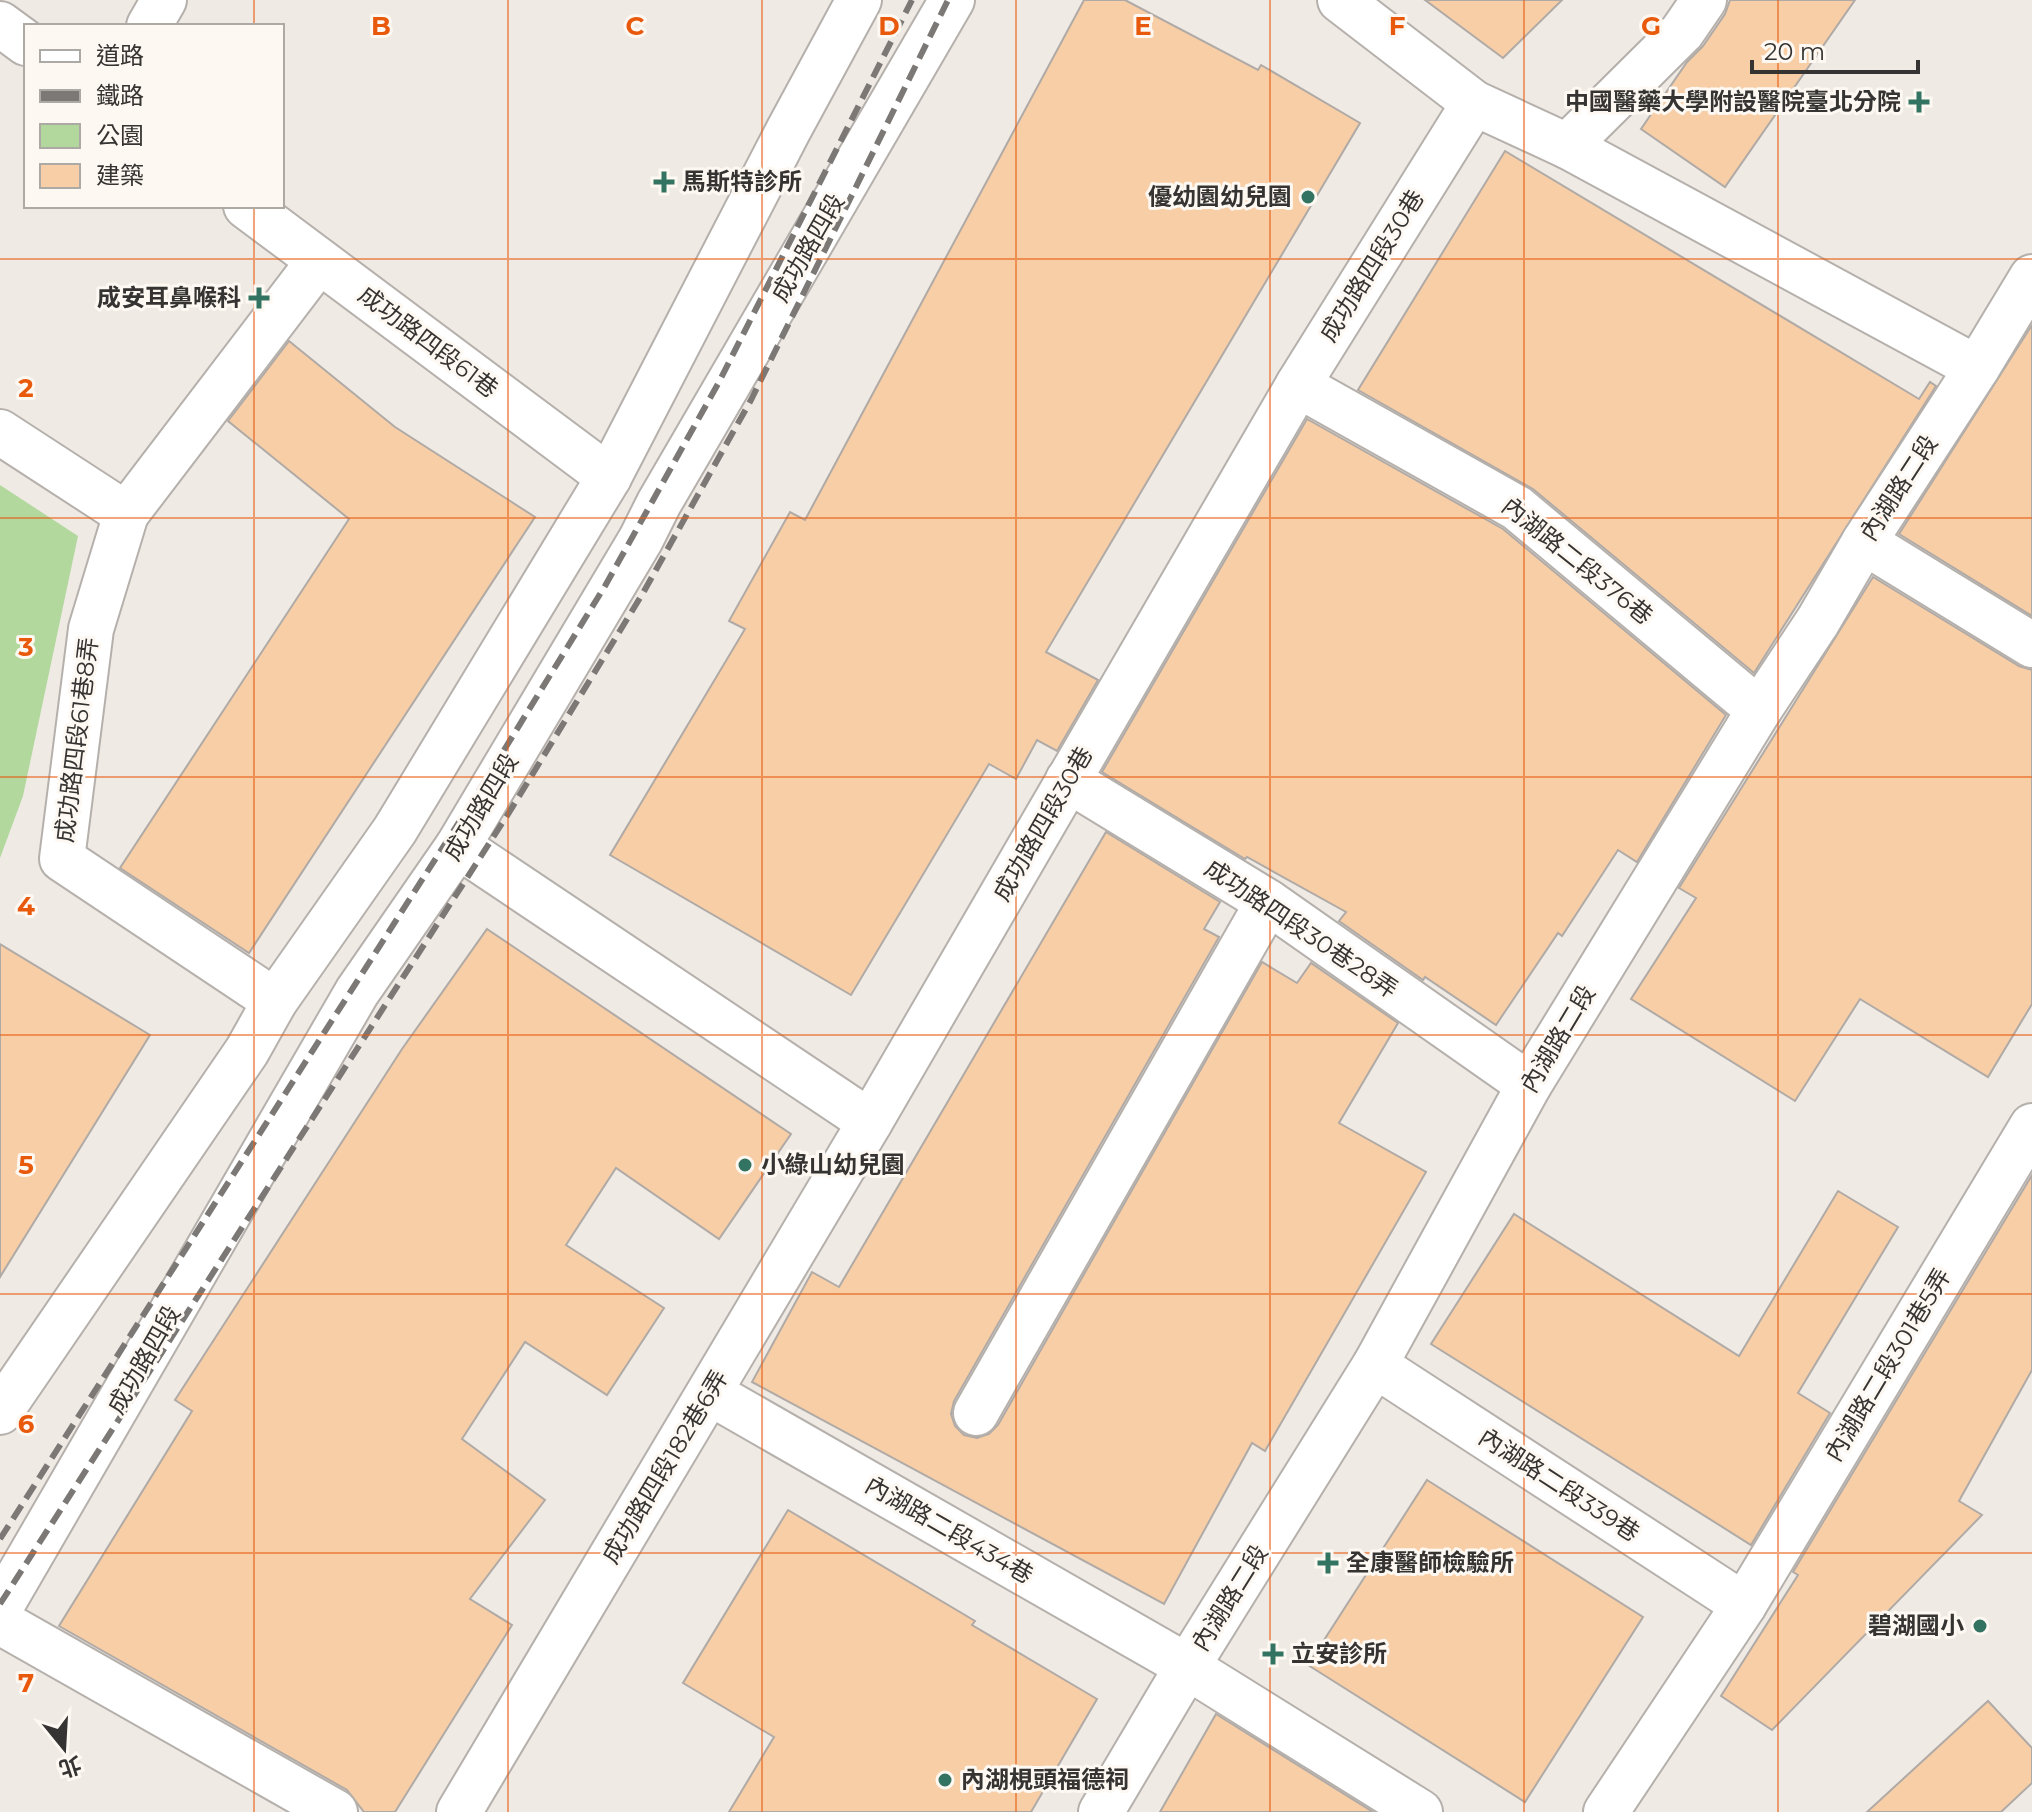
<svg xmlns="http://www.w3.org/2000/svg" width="2032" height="1812" font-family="Montserrat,'Noto Sans TC',sans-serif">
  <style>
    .green { fill: #b2d89e }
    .building { fill: #f8cea6; stroke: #b0aaa6; stroke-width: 2 }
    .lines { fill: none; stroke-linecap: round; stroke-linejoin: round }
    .minor-casing { stroke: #b5b0ab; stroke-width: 48 }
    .major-casing { stroke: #b5b0ab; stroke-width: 48 }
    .minor { stroke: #fff; stroke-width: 44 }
    .major { stroke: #fff; stroke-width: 44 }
    .rail { stroke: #7b7875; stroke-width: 6; stroke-dasharray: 16 8; stroke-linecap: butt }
    .grid { fill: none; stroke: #e8590c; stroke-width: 2; stroke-opacity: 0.55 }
    .poi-dot { fill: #337361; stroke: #fdf8f2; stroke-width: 3 }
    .labels { text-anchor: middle; stroke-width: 6; stroke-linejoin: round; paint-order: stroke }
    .poi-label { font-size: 24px; font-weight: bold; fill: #363432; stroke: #fdf8f2; text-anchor: start }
    .street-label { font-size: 24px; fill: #363432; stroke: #fdf8f2 }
    .grid-label { font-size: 26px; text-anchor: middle; font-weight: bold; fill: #e8590c; stroke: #fdf8f2; stroke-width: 6; stroke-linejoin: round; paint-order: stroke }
  </style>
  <rect width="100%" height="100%" fill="#f0eae5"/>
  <polygon class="green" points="0,485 78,536 23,796 0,858"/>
  <g class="building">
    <polygon points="1084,0 1125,0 1258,70 1261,65 1360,123 1046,652 1098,680 1057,751 1037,740 1016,779 989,764 851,995 610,855 745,629 729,621 790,512 805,520"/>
    <polygon points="1425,0 1562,0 1503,58"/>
    <polygon points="1730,0 1855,0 1725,187 1641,129 1687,62 1703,46 1725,14"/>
    <polygon points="1505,151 1919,399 1930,382 1936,386 1754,673 1533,489 1358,390"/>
    <polygon points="2032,325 2032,616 1899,534"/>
    <polygon points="289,341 395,427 535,517 249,953 120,868 349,519 228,421"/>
    <polygon points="1307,419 1503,529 1726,715 1637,862 1618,850 1562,936 1558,933 1496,1025 1425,977 1423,980 1339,921 1346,912 1247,857 1245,859 1102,772"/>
    <polygon points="1873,577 2019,666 2032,670 2032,1004 1988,1077 1860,999 1795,1101 1631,999 1696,898 1679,888"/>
    <polygon points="1106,832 1220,902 1204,929 1219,937 954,1401 951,1414 955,1426 964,1435 977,1438 989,1434 998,1425 1262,962 1297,983 1311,963 1398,1023 1339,1123 1426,1172 1265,1451 1252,1443 1164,1604 752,1382 812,1272 839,1287"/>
    <polygon points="487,929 791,1134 719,1239 616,1168 566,1245 664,1308 607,1395 525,1342 462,1439 545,1500 470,1599 512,1625 395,1812 364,1812 347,1790 59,1626 192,1411 175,1400 402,1049"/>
    <polygon points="0,944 150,1035 0,1277"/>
    <polygon points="2032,1175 2032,1370 1959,1501 1982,1515 1772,1730 1721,1696 1798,1575 1793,1572"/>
    <polygon points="1838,1191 1898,1227 1798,1393 1830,1413 1751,1545 1431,1344 1514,1214 1739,1356"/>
    <polygon points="1427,1480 1643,1617 1525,1802 1308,1665"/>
    <polygon points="788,1510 975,1621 972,1625 1097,1699 1031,1812 729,1812 774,1737 683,1683"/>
    <polygon points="1988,1701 2032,1748 2032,1783 2001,1812 1867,1812"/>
    <polygon points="1216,1714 1373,1812 1160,1812"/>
  </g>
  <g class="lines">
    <g class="minor-casing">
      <g id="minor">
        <polyline points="1340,0 1474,103 1567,146 1977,368"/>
        <polyline points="0,24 26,43"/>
        <polyline points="149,26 164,0"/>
        <polyline points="1567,146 1682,32 1704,0"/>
        <polyline points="246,206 609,477"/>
        <polyline points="1298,385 1517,508 1759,710"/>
        <polyline points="0,432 126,514 319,261"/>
        <polyline points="126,514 91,629 62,859 275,1001"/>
        <polyline points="1864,542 2032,645"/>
        <polyline points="1068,780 1268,902 1529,1085"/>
        <polyline points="458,846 870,1122"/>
        <polyline points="1375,1365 1744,1605"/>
        <polyline points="710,1393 1173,1658 1420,1812"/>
        <polyline points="976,1413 1268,902"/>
        <polyline points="0,1622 335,1812"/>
        <polyline points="459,1812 870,1122 1298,385 1474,103"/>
        <polyline points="1101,1812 1187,1667 1375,1365 1529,1085 1759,710 1818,621 1864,542 1977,368 2032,277"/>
        <polyline points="1606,1812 1744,1605 2032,1126"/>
      </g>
    </g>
    <g class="major-casing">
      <g id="major">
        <polyline points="0,1412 247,1051 275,1001 395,830 609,477 788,131 859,0"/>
        <polyline points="0,1608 357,992 458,846 641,539 659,503 952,0"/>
      </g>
    </g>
    <use href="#minor" class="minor"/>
    <use href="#major" class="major"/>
    <g class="rail">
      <polyline points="0,1539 477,794 605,586 719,382 912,0"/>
      <polyline points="0,1604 510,811 643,593 751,400 948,0"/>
    </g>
  </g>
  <path class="grid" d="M254 0V26M508 0V1812M762 0V1812M1016 0V1812M1270 0V1812M1524 0V1812M1778 0V1812M254 206V1812M0 259H2032M0 518H2032M0 777H2032M0 1035H2032M0 1294H2032M0 1553H2032"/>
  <g class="poi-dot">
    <path d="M1915 90h8v8h8v8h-8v8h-8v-8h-8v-8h8z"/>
    <path d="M660 170h8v8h8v8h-8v8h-8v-8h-8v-8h8z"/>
    <circle cx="1308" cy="197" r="8"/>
    <path d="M255 286h8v8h8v8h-8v8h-8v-8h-8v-8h8z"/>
    <circle cx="745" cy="1165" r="8"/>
    <path d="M1324 1551h8v8h8v8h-8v8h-8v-8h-8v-8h8z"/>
    <circle cx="1980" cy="1626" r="8"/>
    <path d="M1269 1642h8v8h8v8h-8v8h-8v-8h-8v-8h8z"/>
    <circle cx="945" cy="1780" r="8"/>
  </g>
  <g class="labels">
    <g class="poi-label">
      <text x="1901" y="110" text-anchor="end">中國醫藥大學附設醫院臺北分院</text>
      <text x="682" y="190">馬斯特診所</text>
      <text x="1292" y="205" text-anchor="end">優幼園幼兒園</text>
      <text x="241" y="306" text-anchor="end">成安耳鼻喉科</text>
      <text x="761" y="1173">小綠山幼兒園</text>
      <text x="1346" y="1571">全康醫師檢驗所</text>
      <text x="1964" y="1634" text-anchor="end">碧湖國小</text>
      <text x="1291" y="1662">立安診所</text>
      <text x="961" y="1788">內湖梘頭福德祠</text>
    </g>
    <g class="street-label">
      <text transform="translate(808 248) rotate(-60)" y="8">成功路四段</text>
      <text transform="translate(1372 266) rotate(-58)" y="8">成功路四段30巷</text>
      <text transform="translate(428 342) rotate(37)" y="8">成功路四段61巷</text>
      <text transform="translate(1899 488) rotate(-57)" y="8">內湖路二段</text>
      <text transform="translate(1577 561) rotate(39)" y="8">內湖路二段376巷</text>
      <text transform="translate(77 740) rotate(-83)" y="8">成功路四段61巷8弄</text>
      <text transform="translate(481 807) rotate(-59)" y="8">成功路四段</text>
      <text transform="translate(1043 824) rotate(-60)" y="8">成功路四段30巷</text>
      <text transform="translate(1301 929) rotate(34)" y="8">成功路四段30巷28弄</text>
      <text transform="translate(1558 1039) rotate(-59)" y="8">內湖路二段</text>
      <text transform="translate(144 1360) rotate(-60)" y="8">成功路四段</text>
      <text transform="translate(1888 1365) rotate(-59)" y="8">內湖路二段301巷5弄</text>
      <text transform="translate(665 1467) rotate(-59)" y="8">成功路四段182巷6弄</text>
      <text transform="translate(1559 1485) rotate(33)" y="8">內湖路二段339巷</text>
      <text transform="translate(949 1530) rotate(30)" y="8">內湖路二段434巷</text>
      <text transform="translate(1230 1598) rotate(-58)" y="8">內湖路二段</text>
    </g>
  </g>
  <g class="grid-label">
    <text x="381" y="35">B</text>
    <text x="635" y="35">C</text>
    <text x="889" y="35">D</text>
    <text x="1143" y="35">E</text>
    <text x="1397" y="35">F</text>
    <text x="1651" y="35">G</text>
    <text x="26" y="397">2</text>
    <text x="26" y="656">3</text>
    <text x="26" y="915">4</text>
    <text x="26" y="1174">5</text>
    <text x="26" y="1433">6</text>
    <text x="26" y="1692">7</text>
  </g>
  <rect x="24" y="24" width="260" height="184" fill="#fdf8f2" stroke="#adaaa5" stroke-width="2"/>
  <rect x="40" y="50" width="40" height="12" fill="#ffffff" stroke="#adaaa5" stroke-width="2"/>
  <text x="96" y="64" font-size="24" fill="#363432">道路</text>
  <rect x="40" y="90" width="40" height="12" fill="#7b7875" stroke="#adaaa5" stroke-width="2"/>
  <text x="96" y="104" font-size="24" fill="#363432">鐵路</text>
  <rect x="40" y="124" width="40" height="24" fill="#b2d89e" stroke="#adaaa5" stroke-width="2"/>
  <text x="96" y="144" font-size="24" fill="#363432">公園</text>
  <rect x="40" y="164" width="40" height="24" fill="#f8cea6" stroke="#adaaa5" stroke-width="2"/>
  <text x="96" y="184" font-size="24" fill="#363432">建築</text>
  <g transform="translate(64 1748) rotate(162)" stroke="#fdf8f2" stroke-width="6" paint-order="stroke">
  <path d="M0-6L14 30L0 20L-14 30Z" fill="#363432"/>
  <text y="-12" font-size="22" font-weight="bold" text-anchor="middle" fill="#363432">北</text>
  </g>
  <path d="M1752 60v12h166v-12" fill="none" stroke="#363432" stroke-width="4"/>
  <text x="1764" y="60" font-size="24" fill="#363432" stroke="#fdf8f2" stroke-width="6" paint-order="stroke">20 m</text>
</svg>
